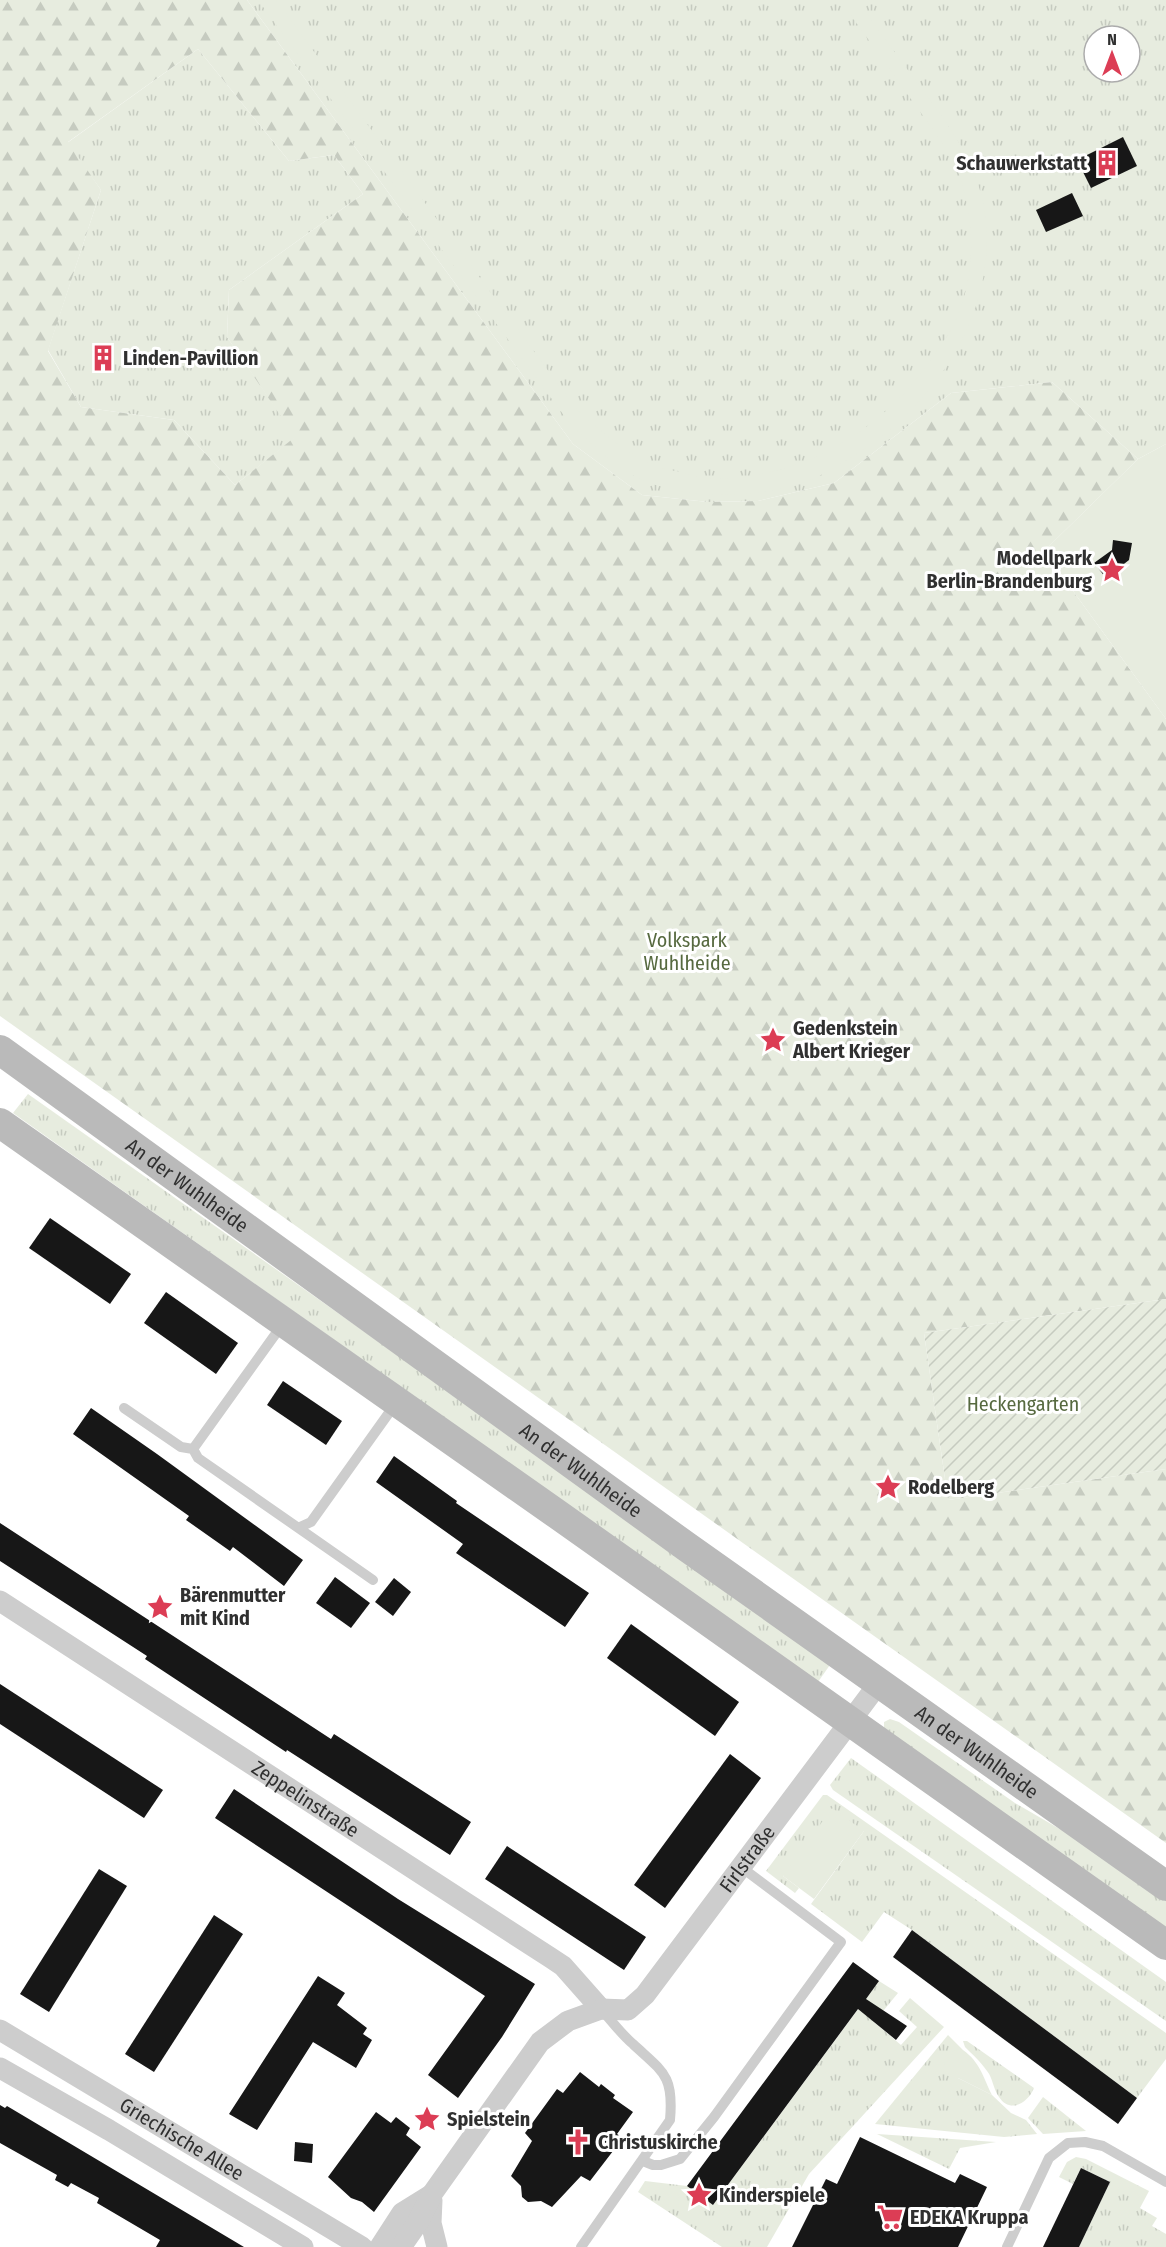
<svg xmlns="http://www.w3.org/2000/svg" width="1166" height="2247" font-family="'Fira Sans Condensed',sans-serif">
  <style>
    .grass { fill: url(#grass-tufts); fill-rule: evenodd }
    .forest { fill: url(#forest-firs); fill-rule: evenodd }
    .park { fill: #e7ecdf }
    .garden { fill: url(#garden-furrows) }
    .building { fill: #171717 }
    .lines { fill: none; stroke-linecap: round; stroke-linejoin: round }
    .lane { stroke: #cdcdcd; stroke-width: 10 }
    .street { stroke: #cdcdcd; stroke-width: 21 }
    .secondary { stroke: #bababa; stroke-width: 30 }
    .labels { text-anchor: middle; stroke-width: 6; stroke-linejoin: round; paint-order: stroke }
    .poi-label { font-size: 20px; font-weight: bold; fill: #303030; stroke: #fff; text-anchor: start }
    .park-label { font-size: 20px; fill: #576a40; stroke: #fff }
    .street-label { font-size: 20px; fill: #303030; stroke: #fff }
  </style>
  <defs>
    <pattern id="grass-tufts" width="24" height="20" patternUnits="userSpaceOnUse" patternTransform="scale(1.5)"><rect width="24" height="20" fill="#e7ecdf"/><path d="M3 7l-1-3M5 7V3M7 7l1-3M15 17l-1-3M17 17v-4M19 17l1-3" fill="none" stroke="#c6cbc0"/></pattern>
    <pattern id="forest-firs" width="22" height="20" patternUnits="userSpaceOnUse" patternTransform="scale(1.5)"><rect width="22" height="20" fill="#e7ecdf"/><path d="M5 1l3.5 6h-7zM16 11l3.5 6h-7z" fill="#c6cbc0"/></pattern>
    <pattern id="garden-furrows" width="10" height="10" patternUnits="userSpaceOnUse" patternTransform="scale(1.5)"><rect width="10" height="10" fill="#e7ecdf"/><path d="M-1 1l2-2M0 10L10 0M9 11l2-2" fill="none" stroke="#c6cbc0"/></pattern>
  </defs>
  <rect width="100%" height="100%" fill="#fff"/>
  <g class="grass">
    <path d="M247 0H1166V444L1138 459 1052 382 951 393 834 483 758 501 708 502 642 495 573 444ZM1094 36H1130V72H1094Z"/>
    <polygon points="198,49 289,161 334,155 363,194 229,290 227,337 296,437 235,485 174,420 81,407 48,350 101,190 67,143"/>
    <polygon points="28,1094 832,1662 818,1682 13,1113"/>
    <polygon points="890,1719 899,1722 1015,1803 1082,1842 1166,1898 1166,1929 884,1728 884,1722"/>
    <polygon points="851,1758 1166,1982 1166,2021 833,1790 830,1785"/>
    <polygon points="823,1795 827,1795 1166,2033 1166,2059 1137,2098 912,1930 884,1912 862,1942 811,1904 864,1831 783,1876 799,1888 795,1893 766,1871"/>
    <polygon points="879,1981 898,1993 874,2022 901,2045 917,2027 899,2011 910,1998 944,2027 809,2174 767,2247 722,2247 638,2192 645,2181 687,2186 713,2205"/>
    <polygon points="948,2035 963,2050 956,2050 958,2078 992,2095 1011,2113 1026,2120 1037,2134 1004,2137 875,2124"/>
    <path d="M963 2041H967L1034 2088C1028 2103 1010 2114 999 2097 993 2089 993 2078 987 2071 981 2062 972 2054 965 2047Z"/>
    <polygon points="1043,2097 1086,2131 1043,2134 1028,2118"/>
    <polygon points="877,2134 996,2142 960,2148 949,2169"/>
    <polygon points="1076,2157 1086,2159 1149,2191 1140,2208 1157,2218 1152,2226 1166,2234 1166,2247 1079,2247 1110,2182 1081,2168 1073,2184 1059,2177 1067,2162"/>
  </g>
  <path class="forest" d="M0 0H247L573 444 642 495 708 502 758 501 834 483 951 393 1052 382 1138 459 1044 551 1166 719V1299L924 1333 948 1500 1166 1469V1843L0 1016ZM198 49 289 161 334 155 363 194 229 290 227 337 295 437 235 485 174 420 81 407 48 351 101 190 68 142Z"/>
  <g class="park">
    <path d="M258 0H276L577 410C602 431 624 453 654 465 662 469 672 470 681 472 689 474 698 477 707 478 800 483 891 426 938 349 944 340 951 332 955 322 979 268 974 212 954 159L840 0H857C876 27 896 54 916 81 945 120 975 158 984 207 1002 313 930 415 840 464 829 470 819 477 808 481 759 497 705 500 656 485 622 475 597 448 571 425Z"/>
    <polygon points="1166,444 1166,719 1044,551 1138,459"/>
    <polygon points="832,1808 864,1831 814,1899 783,1876"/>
    <path d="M956 2050H963C980 2062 983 2077 992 2095L948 2073C942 2062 944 2053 956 2050Z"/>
  </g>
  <polygon class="garden" points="1166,1299 1166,1469 948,1500 924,1333"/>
  <g class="building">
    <polygon points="1123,137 1137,166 1091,188 1077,160"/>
    <polygon points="1072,193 1083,216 1046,232 1036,210"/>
    <polygon points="1113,540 1132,543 1129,560 1106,578 1094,563 1112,550"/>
    <polygon points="50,1218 131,1274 110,1304 29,1248"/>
    <polygon points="166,1292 238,1343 216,1374 144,1323"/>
    <polygon points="283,1381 342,1421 326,1445 267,1405"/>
    <polygon points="91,1408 157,1454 303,1560 284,1586 233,1547 230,1551 186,1520 189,1516 73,1434"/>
    <polygon points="394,1456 457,1501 456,1503 589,1593 565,1627 456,1553 463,1544 376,1482"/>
    <polygon points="0,1523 331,1739 334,1734 471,1822 450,1855 287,1750 286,1752 145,1659 147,1656 0,1561"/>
    <polygon points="335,1577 370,1603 351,1628 316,1603"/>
    <polygon points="394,1578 411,1592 393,1616 375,1602"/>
    <polygon points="631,1624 739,1702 715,1736 607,1658"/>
    <polygon points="0,1684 163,1790 144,1818 0,1724"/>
    <polygon points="730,1754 761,1778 665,1908 634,1885"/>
    <polygon points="234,1789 398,1899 535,1984 502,2037 458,2098 428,2075 485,1996 215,1818"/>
    <polygon points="507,1846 646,1937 624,1970 485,1879"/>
    <polygon points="99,1869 127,1886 49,2012 20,1994"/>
    <polygon points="214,1915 243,1934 154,2072 125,2054"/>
    <polygon points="912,1930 1137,2098 1118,2124 893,1957"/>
    <polygon points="853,1962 879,1981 866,1999 907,2026 896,2040 858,2009 713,2205 687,2186"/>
    <polygon points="318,1976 345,1993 337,2005 367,2028 363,2034 372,2040 356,2068 313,2042 257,2130 229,2114"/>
    <polygon points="580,2072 599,2087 601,2084 615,2095 613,2098 633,2112 617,2134 623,2138 590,2181 581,2176 552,2207 541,2201 528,2202 522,2197 521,2186 511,2176 532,2141 525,2133 557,2089 563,2093"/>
    <polygon points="0,2105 5,2108 7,2106 244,2247 156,2247 160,2240 97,2203 99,2198 71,2183 68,2187 55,2180 57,2175 0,2143"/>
    <polygon points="376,2112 391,2123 396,2117 410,2128 406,2135 421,2147 374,2212 362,2202 351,2198 328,2177"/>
    <polygon points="860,2137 955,2183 960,2174 987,2187 958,2247 792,2247 826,2179 837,2184"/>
    <polygon points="295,2142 313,2144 312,2163 294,2161"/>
    <polygon points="1081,2168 1110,2182 1079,2247 1043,2247"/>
  </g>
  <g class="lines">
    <g class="lane">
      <polyline points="124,1408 181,1447 193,1449 198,1458 373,1580"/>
      <polyline points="193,1449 282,1325"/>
      <polyline points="300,1527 311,1522 396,1403"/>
      <polyline points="643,2161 653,2165 661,2165 680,2159 714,2117 841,1942 741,1867"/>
      <path d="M581 2247 670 2120C674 2075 663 2072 633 2044 621 2034 612 2021 601 2009"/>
      <polyline points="1007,2247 1049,2158 1068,2143 1085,2142 1103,2146 1166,2182"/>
    </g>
    <g class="street">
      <path id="s1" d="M0 1601 551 1958 563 1966 601 2009"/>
      <path id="s2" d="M0 2030 362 2247"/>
      <polyline points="0,2068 109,2130 303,2247"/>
      <polyline points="432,2200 431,2223 437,2247"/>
      <polyline points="380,2247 402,2213 431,2195"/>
      <path id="s3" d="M401 2247 417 2224 432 2194 540 2042 568 2021 601 2009 628 2010 645 1995 879 1683"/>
    </g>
    <g class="secondary">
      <path id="s4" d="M0 1050 687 1547 1166 1886"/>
      <path d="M0 1123C389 1397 779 1668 1166 1945"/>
    </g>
  </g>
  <defs>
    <g id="building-bare" transform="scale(2.07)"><path d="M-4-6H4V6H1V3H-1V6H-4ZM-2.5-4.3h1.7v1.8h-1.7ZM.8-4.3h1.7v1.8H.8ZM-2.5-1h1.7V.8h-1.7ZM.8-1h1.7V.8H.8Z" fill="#dc3d55" stroke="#fff" stroke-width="2.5" paint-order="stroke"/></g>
    <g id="sight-bare" transform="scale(2.07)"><path d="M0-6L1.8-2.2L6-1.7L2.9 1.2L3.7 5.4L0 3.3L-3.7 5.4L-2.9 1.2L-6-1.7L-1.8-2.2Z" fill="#dc3d55" stroke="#fff" stroke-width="2.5" paint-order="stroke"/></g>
    <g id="church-bare" transform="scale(2.07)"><path d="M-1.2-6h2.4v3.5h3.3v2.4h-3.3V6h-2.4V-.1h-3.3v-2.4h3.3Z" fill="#dc3d55" stroke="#fff" stroke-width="2.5" paint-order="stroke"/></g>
    <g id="supermarket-bare" transform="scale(2.07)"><path d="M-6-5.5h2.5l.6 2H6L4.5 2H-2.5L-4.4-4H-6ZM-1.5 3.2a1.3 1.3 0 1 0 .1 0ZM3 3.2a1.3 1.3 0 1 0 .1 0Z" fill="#dc3d55" stroke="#fff" stroke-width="2.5" paint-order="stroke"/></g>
  </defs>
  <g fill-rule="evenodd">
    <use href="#building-bare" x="1107" y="163"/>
    <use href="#building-bare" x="103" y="358"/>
    <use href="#sight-bare" x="1112" y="570"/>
    <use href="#sight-bare" x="773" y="1040"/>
    <use href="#sight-bare" x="888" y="1487"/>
    <use href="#sight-bare" x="160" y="1607"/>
    <use href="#sight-bare" x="427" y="2119"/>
    <use href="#church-bare" x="578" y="2142"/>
    <use href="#sight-bare" x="699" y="2195"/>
    <use href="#supermarket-bare" x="890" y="2217"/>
  </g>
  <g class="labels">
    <g class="poi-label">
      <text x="1087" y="170" text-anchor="end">Schauwerkstatt</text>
      <text x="123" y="365">Linden-Pavillion</text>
      <text x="1092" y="565" text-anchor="end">Modellpark<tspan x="1092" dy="23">Berlin-Brandenburg</tspan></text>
      <text x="793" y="1035">Gedenkstein<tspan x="793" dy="23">Albert Krieger</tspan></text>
      <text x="908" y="1494">Rodelberg</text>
      <text x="180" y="1602">Bärenmutter<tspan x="180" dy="23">mit Kind</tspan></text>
      <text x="447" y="2126">Spielstein</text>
      <text x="598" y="2149">Christuskirche</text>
      <text x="719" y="2202">Kinderspiele</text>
      <text x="910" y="2224">EDEKA Kruppa</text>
    </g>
    <g class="park-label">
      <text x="687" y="947">Volkspark<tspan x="687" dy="23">Wuhlheide</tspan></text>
      <text x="1023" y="1411">Heckengarten</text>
    </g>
    <g class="street-label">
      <text dy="7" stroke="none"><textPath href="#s4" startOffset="231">An der Wuhlheide</textPath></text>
      <text dy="7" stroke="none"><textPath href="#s4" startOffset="717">An der Wuhlheide</textPath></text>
      <text dy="7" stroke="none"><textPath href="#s4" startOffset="1203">An der Wuhlheide</textPath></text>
      <text dy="7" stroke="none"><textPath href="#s1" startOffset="364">Zeppelinstraße</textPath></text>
      <text dy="7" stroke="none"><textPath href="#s3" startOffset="538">Firlstraße</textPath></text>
      <text dy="7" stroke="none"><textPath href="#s2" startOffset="212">Griechische Allee</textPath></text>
    </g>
  </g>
  <g transform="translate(1112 54)"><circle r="28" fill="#ffffff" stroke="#acacac" stroke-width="1.5"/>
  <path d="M0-4.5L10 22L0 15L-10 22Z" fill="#dc3d55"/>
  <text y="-9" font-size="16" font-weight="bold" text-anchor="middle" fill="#303030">N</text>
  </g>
</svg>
